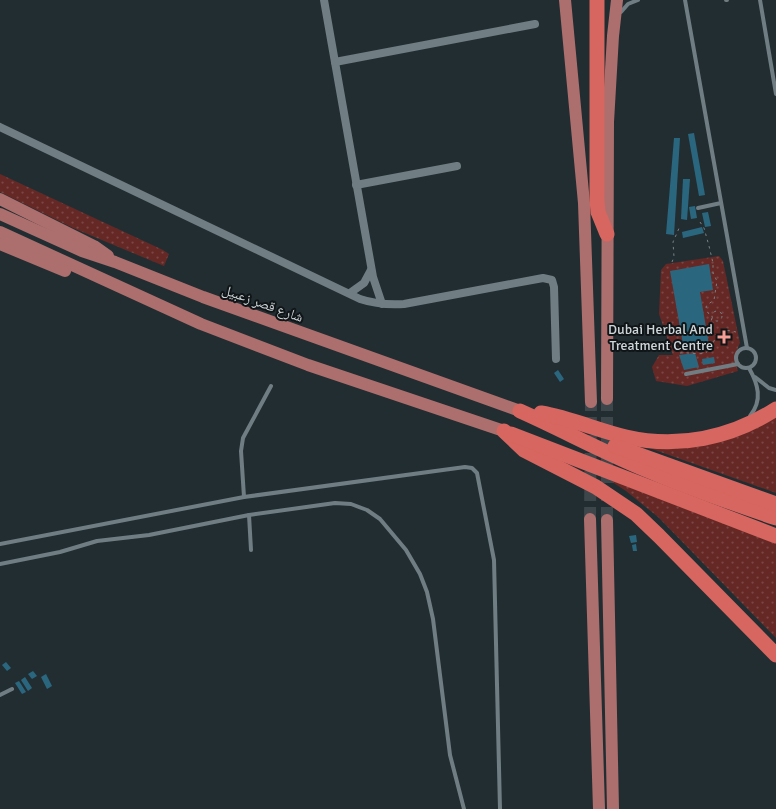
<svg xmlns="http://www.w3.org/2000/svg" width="776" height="809" font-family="Signika,'Noto Naskh Arabic',sans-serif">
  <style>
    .grass { fill: url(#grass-dots) }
    .building { fill: #2a677f }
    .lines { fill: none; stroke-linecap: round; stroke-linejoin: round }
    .primary-tunnel { stroke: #3c464b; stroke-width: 12; stroke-dasharray: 12 6; stroke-linecap: butt }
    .path { stroke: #798286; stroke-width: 1; stroke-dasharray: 2.5 4; stroke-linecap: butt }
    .lane { stroke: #707d83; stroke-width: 4 }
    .street { stroke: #707d83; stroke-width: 8 }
    .primary { stroke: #ad6f6d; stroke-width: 12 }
    .highway { stroke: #d6665f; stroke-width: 15 }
    .poi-dot { fill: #f59c94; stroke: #101517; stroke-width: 2 }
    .labels { text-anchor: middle; stroke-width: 4; stroke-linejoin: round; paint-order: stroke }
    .street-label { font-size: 14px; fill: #cfd6da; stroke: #101517 }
    .poi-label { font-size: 14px; fill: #cfd6da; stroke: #101517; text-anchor: end }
  </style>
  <defs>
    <pattern id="grass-dots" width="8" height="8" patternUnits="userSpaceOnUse" patternTransform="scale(1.25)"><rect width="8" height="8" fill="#652825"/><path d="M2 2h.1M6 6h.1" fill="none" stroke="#7a4644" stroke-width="1.8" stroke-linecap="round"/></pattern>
  </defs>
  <rect width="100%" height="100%" fill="#222d32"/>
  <g class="grass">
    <polygon points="0,174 163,250 169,254 164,266 73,228 0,192"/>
    <path d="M719 256 723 261 740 343C735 354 734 359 738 371L687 386 656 381 652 367 659 355H673L659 314 661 270 666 264Z"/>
    <polygon points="776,416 776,493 638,444 667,446"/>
    <polygon points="606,478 776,541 776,638 658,517 626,491"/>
  </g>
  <g class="building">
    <polygon points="694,133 705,195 699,196 688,134"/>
    <polygon points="674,138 680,138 674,235 666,234"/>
    <polygon points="683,179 690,179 687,220 681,219"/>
    <polygon points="695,206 697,218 691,219 689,207"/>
    <polygon points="708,212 711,226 705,227 702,213"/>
    <polygon points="702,227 704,233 683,238 682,232"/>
    <polygon points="709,264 713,290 700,292 709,345 684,350 670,271"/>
    <polygon points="695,353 699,367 684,370 679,355"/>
    <polygon points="714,357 715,363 703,365 702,359"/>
    <polygon points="558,370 564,379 560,382 554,373"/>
    <polygon points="636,535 637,542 631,543 629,536"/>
    <polygon points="636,544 637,551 633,551 632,545"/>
    <polygon points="6,662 11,668 7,671 2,665"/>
    <polygon points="33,671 37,676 32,679 28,674"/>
    <polygon points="46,674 52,686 47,689 41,677"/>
    <polygon points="25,677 32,688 28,691 21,680"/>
    <polygon points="19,681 26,692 22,694 15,683"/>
  </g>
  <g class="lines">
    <g class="primary-tunnel">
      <polyline points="607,399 607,520"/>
      <polyline points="590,519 591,402"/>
    </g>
    <g class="path">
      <polyline points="700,222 704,228 709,246 713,263 713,273 717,281 714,300 707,305 706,307 708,313 712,315"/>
      <polyline points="672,262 674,257 673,242 680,226"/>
      <circle cx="717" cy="316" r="5"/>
      <polyline points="712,318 709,328 716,335"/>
      <path d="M680 353C687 352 700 355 705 353 718 347 710 323 739 333"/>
    </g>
    <g class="lane">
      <polyline points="685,0 747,348"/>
      <polyline points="726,0 727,0"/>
      <polyline points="760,0 776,94"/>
      <polyline points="621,12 628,4 638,0"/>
      <polyline points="698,208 721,203"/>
      <circle cx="746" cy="358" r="10"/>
      <path d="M749 368C758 384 763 400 750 416"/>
      <polyline points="686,374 738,364"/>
      <polyline points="755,377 769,388 776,390"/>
      <polyline points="244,497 241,451 243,438 271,386"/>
      <polyline points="249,515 251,550"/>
      <polyline points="0,544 244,497 465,467 472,468 477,473 494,560 500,809"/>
      <polyline points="0,564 60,552 97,541 149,535 249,515 335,503 351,504 367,510 380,519 406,550 420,574 427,592 433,619 450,755 464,809"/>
      <polyline points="0,695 12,689"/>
    </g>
    <g class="street">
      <polyline points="324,0 373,277 382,304"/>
      <polyline points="335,62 535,24"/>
      <path d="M0 127 360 299C375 304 388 305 404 304L543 278 552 280 554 287 556 359"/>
      <polyline points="356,185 457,166"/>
      <polyline points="350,293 364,283 371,270"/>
    </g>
    <g class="primary">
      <polyline points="565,0 584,203 591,402"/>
      <polyline points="0,199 94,246 108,256"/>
      <polyline points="0,214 82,251 115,262 203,297 520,411"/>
      <polyline points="0,232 201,324 308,365 504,431"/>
      <polyline points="0,244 65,271"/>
      <polyline points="607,399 608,122 613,36 617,0"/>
      <polyline points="590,519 599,809"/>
      <polyline points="607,520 613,809"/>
    </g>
    <g class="highway">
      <polyline points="597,0 597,200 598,212 607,234"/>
      <path d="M520 411C565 431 608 455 654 473 694 490 735 504 776 518"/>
      <path d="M541 413C570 418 597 430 626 437 678 449 731 438 776 409"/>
      <polyline points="504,431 524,450 596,487 636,514 659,536 776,655"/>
      <polyline points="511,434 776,536"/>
      <polyline points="615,446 776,504"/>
    </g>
  </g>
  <path class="poi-dot" d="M721.5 329.5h5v5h5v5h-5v5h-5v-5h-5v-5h5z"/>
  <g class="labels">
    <g class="street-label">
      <text transform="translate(263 303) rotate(20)" y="5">شارع قصر زعبيل</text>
    </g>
    <g class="poi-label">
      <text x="713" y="334">Dubai Herbal And<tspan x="713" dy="16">Treatment Centre</tspan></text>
    </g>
  </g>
</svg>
